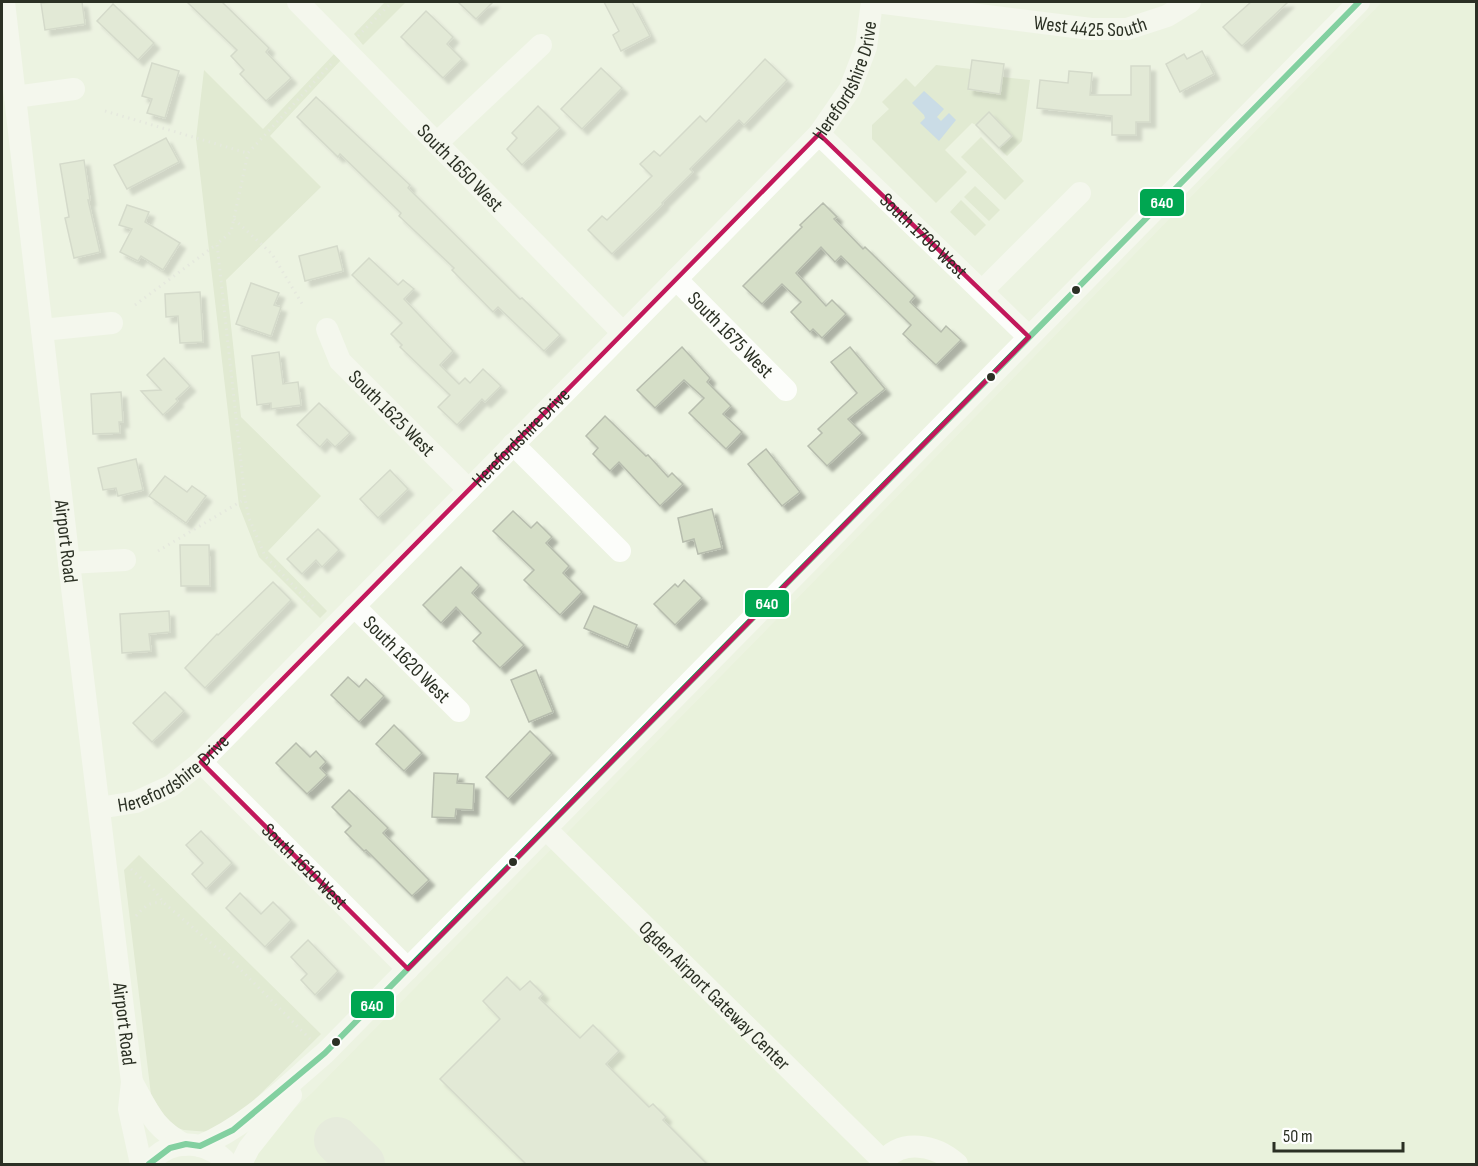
<svg xmlns="http://www.w3.org/2000/svg" width="1478" height="1166" font-family="'Sofia Sans Condensed',sans-serif">
  <style>
    .built { fill: #e5f1d4 }
    .green { fill: #d2e0be }
    .water { fill: #a0c1ea }
    .lines { fill: none; stroke-linecap: round; stroke-linejoin: round }
    .taxiway { stroke: #dde2d6; stroke-width: 46 }
    .building { fill: #d5dec7; stroke: #b7bdae; stroke-width: 1.5; filter: url(#shadow) }
    .path { stroke: #dbddd8; stroke-width: 3; stroke-dasharray: 1.5 4.5; stroke-linecap: butt }
    .minor { stroke: #fcfdfa; stroke-width: 22 }
    .bus-1-casing { stroke: #fff; stroke-width: 10 }
    .bus-1 { stroke: #00a651; stroke-width: 6 }
    .marked { fill: none; stroke: #c2185b; stroke-width: 4.5; stroke-linejoin: round }
    .bus-dot { fill: #2b3024; stroke: #fff; stroke-width: 2 }
    .labels { text-anchor: middle; stroke-width: 6; stroke-linejoin: round; paint-order: stroke }
    .street-label { font-size: 20px; fill: #2b3024; stroke: #fff }
    .line-badge { stroke: #fff; stroke-width: 2 }
    .badge-label { font-size: 16px; text-anchor: middle; font-weight: bold; fill: #fff }
  </style>
  <defs>
    <filter id="shadow"><feDropShadow dx="5.5" dy="5.5" stdDeviation="1.5" flood-color="#0004"/></filter>
  </defs>
  <rect width="100%" height="100%" fill="#ecf3e1"/>
  <polygon class="built" points="1382,2 1476,2 1476,1164 251,1164 254,1154 294,1109 312,1093"/>
  <g class="green">
    <polygon points="385,2 406,2 363,45 354,34"/>
    <polygon points="335,53 341,60 270,136 321,187 226,280 241,417 321,496 268,551 327,611 320,618 259,557 239,506 196,139 204,70 263,129"/>
    <polygon points="936,65 971,69 968,90 999,94 1002,77 1030,80 1022,141 1007,156 999,148 1012,136 989,113 976,125 972,123 945,150 967,172 936,203 872,139 872,125 889,109 882,102 906,78 915,87"/>
    <polygon points="981,137 1024,181 1005,200 961,157"/>
    <polygon points="975,186 1000,210 989,221 964,197"/>
    <polygon points="961,200 986,225 975,236 950,212"/>
    <polygon points="139,855 321,1034 234,1120 209,1132 184,1130 174,1127 152,1103 124,870"/>
  </g>
  <polygon class="water" points="924,91 944,109 937,117 941,121 949,113 956,120 939,141 920,123 925,118 924,115 912,103"/>
  <g class="lines">
    <polyline class="taxiway" points="337,1140 362,1164"/>
  </g>
  <g class="building">
    <polygon points="53,2 82,2 85,24 45,30 41,3"/>
    <polygon points="187,2 222,2 269,48 266,52 291,78 266,101 240,74 244,70 231,56 237,50"/>
    <polygon points="458,2 493,2 476,19"/>
    <polygon points="604,2 632,2 650,36 621,51 613,35 619,31"/>
    <polygon points="1251,2 1288,2 1242,46 1223,27"/>
    <polygon points="113,4 154,43 138,60 97,21"/>
    <polygon points="426,11 453,37 447,44 462,59 443,78 401,37"/>
    <polygon points="1202,51 1214,74 1180,92 1166,64 1184,54 1187,59"/>
    <polygon points="765,59 787,80 744,125 739,120 690,169 693,172 662,203 663,204 612,254 588,230 602,216 607,220 652,176 640,164 654,151 660,156 700,116 706,122"/>
    <polygon points="972,60 1004,64 1000,94 968,89"/>
    <polygon points="152,63 179,71 165,118 147,113 152,99 142,96"/>
    <polygon points="1131,66 1150,66 1150,122 1136,122 1136,135 1112,135 1112,116 1037,108 1040,80 1068,83 1069,71 1092,73 1090,95 1131,95"/>
    <polygon points="601,68 622,88 582,129 561,109"/>
    <polygon points="316,97 410,185 408,188 520,299 522,298 560,335 544,351 498,307 493,312 452,270 454,268 399,216 401,213 340,154 338,157 297,117"/>
    <polygon points="538,106 560,128 522,165 507,149 517,138 512,133"/>
    <polygon points="989,112 1012,136 999,148 976,125"/>
    <polygon points="166,138 179,162 127,189 114,165"/>
    <polygon points="84,160 90,200 88,200 100,252 74,258 65,218 69,217 60,164"/>
    <polygon points="823,203 837,217 834,219 863,249 865,247 915,296 910,302 941,332 946,326 961,340 936,365 903,334 911,325 841,256 835,262 821,247 796,273 826,306 832,300 846,314 822,338 813,329 810,332 791,312 801,302 782,284 762,304 743,286 802,227 800,225"/>
    <polygon points="127,205 149,212 145,222 180,243 163,270 141,256 138,261 120,252 132,229 119,225"/>
    <polygon points="337,246 343,271 305,281 299,256"/>
    <polygon points="369,258 398,285 403,280 414,289 404,299 453,351 440,365 459,384 465,378 470,383 483,369 501,386 485,402 482,399 457,425 438,407 450,395 400,347 402,345 391,334 402,323 352,275"/>
    <polygon points="251,283 279,293 274,305 281,307 271,336 236,324"/>
    <polygon points="200,292 203,342 180,343 178,316 166,317 165,294"/>
    <polygon points="682,347 710,378 707,382 731,406 723,414 742,432 726,449 689,413 704,398 684,380 655,408 637,390"/>
    <polygon points="850,347 885,389 848,419 862,433 827,466 808,446 822,433 818,429 857,393 831,362"/>
    <polygon points="279,352 283,384 298,382 301,405 271,409 271,403 257,405 252,356"/>
    <polygon points="164,358 190,386 176,399 178,401 163,415 141,391 161,390 147,375"/>
    <polygon points="121,392 123,422 119,422 120,433 93,434 91,394"/>
    <polygon points="319,403 350,433 335,447 327,439 320,447 297,425"/>
    <polygon points="605,416 646,456 648,455 668,477 672,473 683,484 660,506 619,462 610,471 593,454 598,448 586,436"/>
    <polygon points="766,449 800,492 782,506 748,464"/>
    <polygon points="136,459 143,490 118,496 116,488 103,490 98,468"/>
    <polygon points="390,470 408,489 378,518 360,499"/>
    <polygon points="165,476 187,492 192,486 206,496 186,523 149,496"/>
    <polygon points="712,509 722,548 698,554 694,539 683,542 678,518"/>
    <polygon points="513,511 531,528 537,522 552,537 546,543 569,566 563,573 582,592 560,615 524,580 534,570 493,531"/>
    <polygon points="318,529 339,550 322,567 316,560 302,574 287,559"/>
    <polygon points="180,545 209,545 210,586 181,586"/>
    <polygon points="461,567 479,585 472,593 524,645 500,668 473,641 481,633 456,607 441,623 423,605"/>
    <polygon points="684,580 702,598 675,625 654,604 675,584 678,587"/>
    <polygon points="273,582 291,600 205,688 185,668 217,634 218,635"/>
    <polygon points="594,606 637,625 628,647 584,628"/>
    <polygon points="169,611 170,632 149,634 151,651 122,653 120,614"/>
    <polygon points="536,670 553,712 529,722 511,680"/>
    <polygon points="348,677 359,687 366,679 384,696 359,722 331,695"/>
    <polygon points="165,692 184,711 152,742 133,723"/>
    <polygon points="394,725 422,753 404,771 376,744"/>
    <polygon points="530,731 552,753 508,799 486,777"/>
    <polygon points="296,743 310,757 316,751 326,762 320,768 327,775 307,794 276,763"/>
    <polygon points="434,773 458,774 457,783 474,784 473,810 456,809 455,818 432,817"/>
    <polygon points="349,790 388,828 383,833 429,880 412,896 366,850 364,851 345,832 351,826 332,807"/>
    <polygon points="201,831 232,863 206,889 192,874 203,863 186,845"/>
    <polygon points="240,893 261,914 273,902 291,920 265,947 226,908"/>
    <polygon points="308,940 338,971 315,995 301,980 307,974 291,957"/>
    <polygon points="507,977 520,990 530,981 543,994 539,998 580,1038 593,1025 619,1051 606,1064 649,1107 653,1104 666,1117 663,1120 707,1164 526,1164 440,1079 500,1019 483,1001"/>
  </g>
  <g class="lines">
    <g class="path">
      <polyline points="358,36 392,2"/>
      <polyline points="105,111 247,153"/>
      <polyline points="234,219 272,254 304,307"/>
      <polyline points="135,305 217,244"/>
      <polyline points="158,551 245,499"/>
      <polyline points="313,606 265,556 249,518 245,499 217,244 231,232 248,153 331,64"/>
      <polyline points="131,869 154,890 164,903 232,961 310,1039"/>
      <path d="M136 916C144 907 150 901 162 903"/>
    </g>
    <g class="minor">
      <path id="s1" d="M4 2 69 563 132 1082 129 1109 141 1164"/>
      <path id="s2" d="M298 2 623 333"/>
      <path id="s3" d="M876 2 1091 29H1127L1167 16 1190 2"/>
      <polyline points="15,97 74,89"/>
      <path id="s4" d="M819 134 1029 337"/>
      <polyline points="438,142 541,45"/>
      <path id="s5" d="M676 279 786 390"/>
      <polyline points="982,291 1080,193"/>
      <path id="s6" d="M327 329 340 361 469 490"/>
      <polyline points="42,330 112,323"/>
      <polyline points="513,444 620,551"/>
      <polyline points="69,563 125,560"/>
      <path id="s7" d="M354 606 459 711"/>
      <path id="s8" d="M201 762 408 969"/>
      <path id="s9" d="M99 808 136 802 171 786 201 762 819 134 850 89 866 47 872 2"/>
      <path id="s10" d="M546 829 883 1161"/>
      <path d="M132 1082C149 1112 153 1127 185 1145"/>
      <path d="M200 1146C248 1126 285 1087 325 1053L1359 2"/>
      <path d="M149 1164C169 1137 207 1139 228 1164"/>
      <polyline points="241,1164 249,1148 291,1095"/>
      <path d="M881 1164C901 1137 936 1145 957 1164"/>
    </g>
    <g class="bus-1-casing">
      <polyline id="bus-1" points="149,1164 170,1148 186,1144 200,1146 233,1130 325,1053 1359,2"/>
    </g>
    <use href="#bus-1" class="bus-1"/>
  </g>
  <path d="M0 0H1478V1166H0ZM819 134 1029 337 408 969 201 762Z" fill="#ecf3e1" fill-opacity=".55" fill-rule="evenodd"/>
  <path class="marked" d="M819 134 1029 337 408 969 201 762Z"/>
  <g class="bus-dot">
    <circle cx="1076" cy="290" r="5"/>
    <circle cx="991" cy="377" r="5"/>
    <circle cx="513" cy="862" r="5"/>
    <circle cx="336" cy="1042" r="5"/>
  </g>
  <g class="labels">
    <g class="street-label">
      <text dy="7" stroke="none"><textPath href="#s3" startOffset="216">West 4425 South</textPath></text>
      <text dy="7" stroke="none"><textPath href="#s9" startOffset="1056">Herefordshire Drive</textPath></text>
      <text dy="7" stroke="none"><textPath href="#s2" startOffset="232">South 1650 West</textPath></text>
      <text dy="7" stroke="none"><textPath href="#s4" startOffset="146">South 1700 West</textPath></text>
      <text dy="7" stroke="none"><textPath href="#s5" startOffset="78">South 1675 West</textPath></text>
      <text dy="7" stroke="none"><textPath href="#s6" startOffset="108">South 1625 West</textPath></text>
      <text dy="7" stroke="none"><textPath href="#s9" startOffset="570">Herefordshire Drive</textPath></text>
      <text dy="7" stroke="none"><textPath href="#s1" startOffset="543">Airport Road</textPath></text>
      <text dy="7" stroke="none"><textPath href="#s7" startOffset="75">South 1620 West</textPath></text>
      <text dy="7" stroke="none"><textPath href="#s9" startOffset="84">Herefordshire Drive</textPath></text>
      <text dy="7" stroke="none"><textPath href="#s8" startOffset="147">South 1610 West</textPath></text>
      <text dy="7" stroke="none"><textPath href="#s10" startOffset="237">Ogden Airport Gateway Center</textPath></text>
      <text dy="7" stroke="none"><textPath href="#s1" startOffset="1029">Airport Road</textPath></text>
    </g>
  </g>
  <g class="line-badge">
    <rect x="1139" y="188" width="46" height="29" rx="6" fill="#00a651"/>
    <rect x="744" y="589" width="46" height="29" rx="6" fill="#00a651"/>
    <rect x="350" y="990" width="45" height="29" rx="6" fill="#00a651"/>
  </g>
  <g class="badge-label">
    <text x="1162" y="208">640</text>
    <text x="767" y="609">640</text>
    <text x="372" y="1011">640</text>
  </g>
  <rect width="1478" height="1166" fill="none" stroke="#2b3024" stroke-width="6"/>
  <path d="M1274 1142v9h129v-9" fill="none" stroke="#2b3024" stroke-width="3"/>
  <text x="1283" y="1142" font-size="18" fill="#2b3024" stroke="#ffffff" stroke-width="4.5" paint-order="stroke">50 m</text>
</svg>
